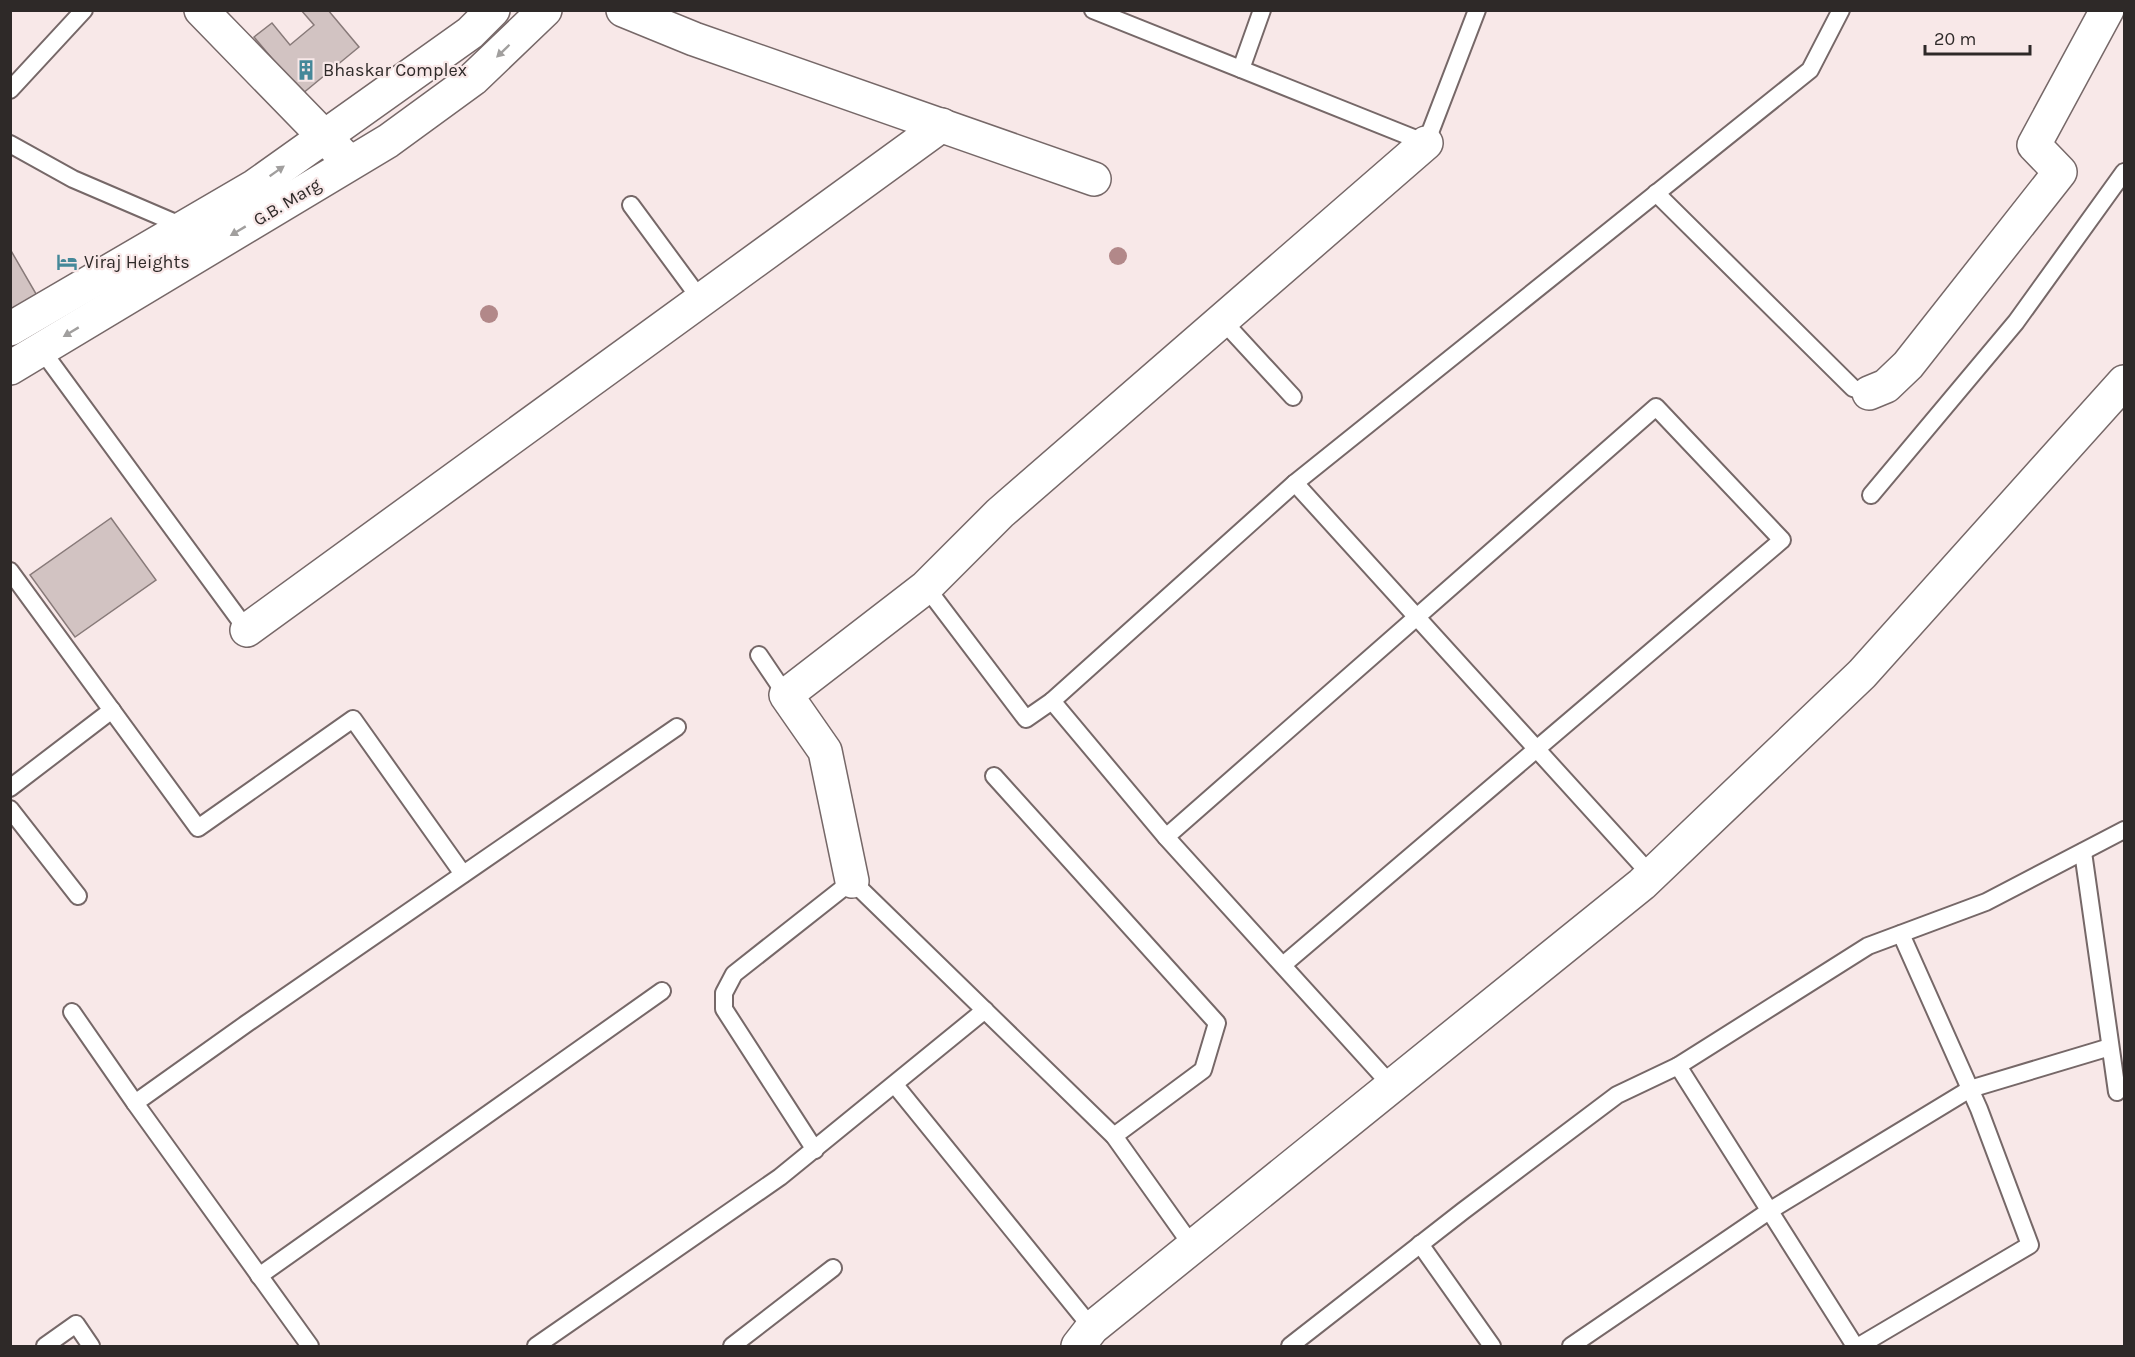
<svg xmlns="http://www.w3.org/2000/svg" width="2135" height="1357" font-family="Karla,sans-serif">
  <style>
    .building { fill: #d2c3c2; stroke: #887a79; stroke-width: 1.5 }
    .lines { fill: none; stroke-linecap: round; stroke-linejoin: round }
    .lane-casing { stroke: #766868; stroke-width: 20 }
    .street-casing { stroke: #766868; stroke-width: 36 }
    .secondary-casing { stroke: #766868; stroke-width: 36 }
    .lane { stroke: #fff; stroke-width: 16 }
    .street { stroke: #fff; stroke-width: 33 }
    .secondary { stroke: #fff; stroke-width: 33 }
    .tree { fill: #b28889 }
    .oneway { fill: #a19f9e }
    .labels { text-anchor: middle; stroke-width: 4.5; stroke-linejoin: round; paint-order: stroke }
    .poi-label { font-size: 18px; fill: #2e2928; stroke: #f8e8e8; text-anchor: start }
    .street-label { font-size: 18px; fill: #2e2928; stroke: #f8e8e8 }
  </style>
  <rect width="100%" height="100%" fill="#f8e8e8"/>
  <g class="building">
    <polygon points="301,10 328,10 359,47 302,94 254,37 272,23 290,45 314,25"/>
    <polygon points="10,249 39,299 10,315"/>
    <polygon points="111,518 156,580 75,637 30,575"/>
  </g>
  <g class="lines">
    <g class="lane-casing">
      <g id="lane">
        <polyline points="1093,10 1426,143 1477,10"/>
        <polyline points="1241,69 1262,10"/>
        <polyline points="10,90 84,10"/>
        <polyline points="10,144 73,179 185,227"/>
        <polyline points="1656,193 1853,388 1869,393"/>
        <polyline points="631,205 701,300"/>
        <polyline points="1222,320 1293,397"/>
        <polyline points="38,345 247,630"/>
        <polyline points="1295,483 1651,875"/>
        <polyline points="1871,495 2016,322 2124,172"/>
        <polyline points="10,571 198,828 353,719 463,874"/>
        <polyline points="926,587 1026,719 1052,701 1295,483 1810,70 1841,10"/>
        <polyline points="759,655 786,695"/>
        <polyline points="1052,701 1166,837 1392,1086"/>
        <polyline points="994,776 1217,1023 1203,1070 1114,1136"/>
        <polyline points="10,788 112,710"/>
        <polyline points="10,809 78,896"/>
        <polyline points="1166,837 1656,407 1782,540 1283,965"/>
        <polyline points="2083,852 2117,1092"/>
        <polyline points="72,1012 135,1103"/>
        <polyline points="1678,1066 1855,1346"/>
        <polyline points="895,1085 1092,1328"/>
        <polyline points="815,1150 724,1009 724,993 734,974 852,881 1114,1136 1193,1247"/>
        <polyline points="1420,1244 1492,1346"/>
        <polyline points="259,1276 662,991"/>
        <polyline points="45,1346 76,1324 91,1346"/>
        <polyline points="310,1346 135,1103 246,1024 677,727"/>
        <polyline points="536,1346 780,1177 985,1010"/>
        <polyline points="732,1346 833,1268"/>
        <polyline points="1290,1346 1463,1211 1617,1095 1678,1066 1868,946 1986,902 2124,830"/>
        <polyline points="1571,1346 1769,1211 1970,1089 2110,1047"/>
        <polyline points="1859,1346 2030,1245 1979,1109 1901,934"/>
      </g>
    </g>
    <g class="street-casing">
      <g id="street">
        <polyline points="201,10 350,163"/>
        <polyline points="623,10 694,39 1094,179"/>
        <polyline points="1869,393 1886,386 1908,365 2060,172 2034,145 2107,10"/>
        <polyline points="247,630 942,125"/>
        <polyline points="852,881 825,751 786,695 926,587 1000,513 1426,143"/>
      </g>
    </g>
    <g class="secondary-casing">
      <g id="secondary">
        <polyline points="10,329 255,186 470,33 493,10"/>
        <polyline points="10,368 388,141 473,79 545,10"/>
        <polyline points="1078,1346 1092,1328 1642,884 1862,674 2124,382"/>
      </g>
    </g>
    <use href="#lane" class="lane"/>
    <use href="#street" class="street"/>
    <use href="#secondary" class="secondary"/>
  </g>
  <g class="tree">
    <circle cx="1118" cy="256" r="9"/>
    <circle cx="489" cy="314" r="9"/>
  </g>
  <defs><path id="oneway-solid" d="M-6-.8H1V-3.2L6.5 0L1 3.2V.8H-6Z" transform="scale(1.5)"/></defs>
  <g class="oneway">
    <use href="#oneway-solid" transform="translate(503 51) rotate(136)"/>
    <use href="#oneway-solid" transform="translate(277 171) rotate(-35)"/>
    <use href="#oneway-solid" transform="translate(238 231) rotate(149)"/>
    <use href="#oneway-solid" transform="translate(71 332) rotate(149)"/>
  </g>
  <defs>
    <g id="building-bare" transform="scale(1.62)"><path d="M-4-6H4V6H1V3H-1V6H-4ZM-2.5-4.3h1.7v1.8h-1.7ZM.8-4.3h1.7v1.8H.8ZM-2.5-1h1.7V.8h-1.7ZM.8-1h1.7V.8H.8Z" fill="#458899" stroke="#f8e8e8" stroke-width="2.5" paint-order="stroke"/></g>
    <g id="hotel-bare" transform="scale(1.62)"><path d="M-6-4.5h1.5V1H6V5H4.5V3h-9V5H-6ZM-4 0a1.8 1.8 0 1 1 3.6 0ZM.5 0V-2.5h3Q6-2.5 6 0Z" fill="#458899" stroke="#f8e8e8" stroke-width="2.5" paint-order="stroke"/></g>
  </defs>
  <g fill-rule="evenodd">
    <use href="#building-bare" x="306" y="70"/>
    <use href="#hotel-bare" x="67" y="262"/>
  </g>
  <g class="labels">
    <g class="poi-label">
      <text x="323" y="76">Bhaskar Complex</text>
      <text x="84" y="268">Viraj Heights</text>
    </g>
    <g class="street-label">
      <text transform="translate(287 202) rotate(-31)" y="6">G.B. Marg</text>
    </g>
  </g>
  <rect width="2135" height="1357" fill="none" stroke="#2e2928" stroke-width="24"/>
  <path d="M1925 45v9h105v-9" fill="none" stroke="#2e2928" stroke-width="3"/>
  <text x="1934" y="45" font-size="18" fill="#2e2928" stroke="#f8e8e8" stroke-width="4.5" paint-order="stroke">20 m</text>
</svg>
